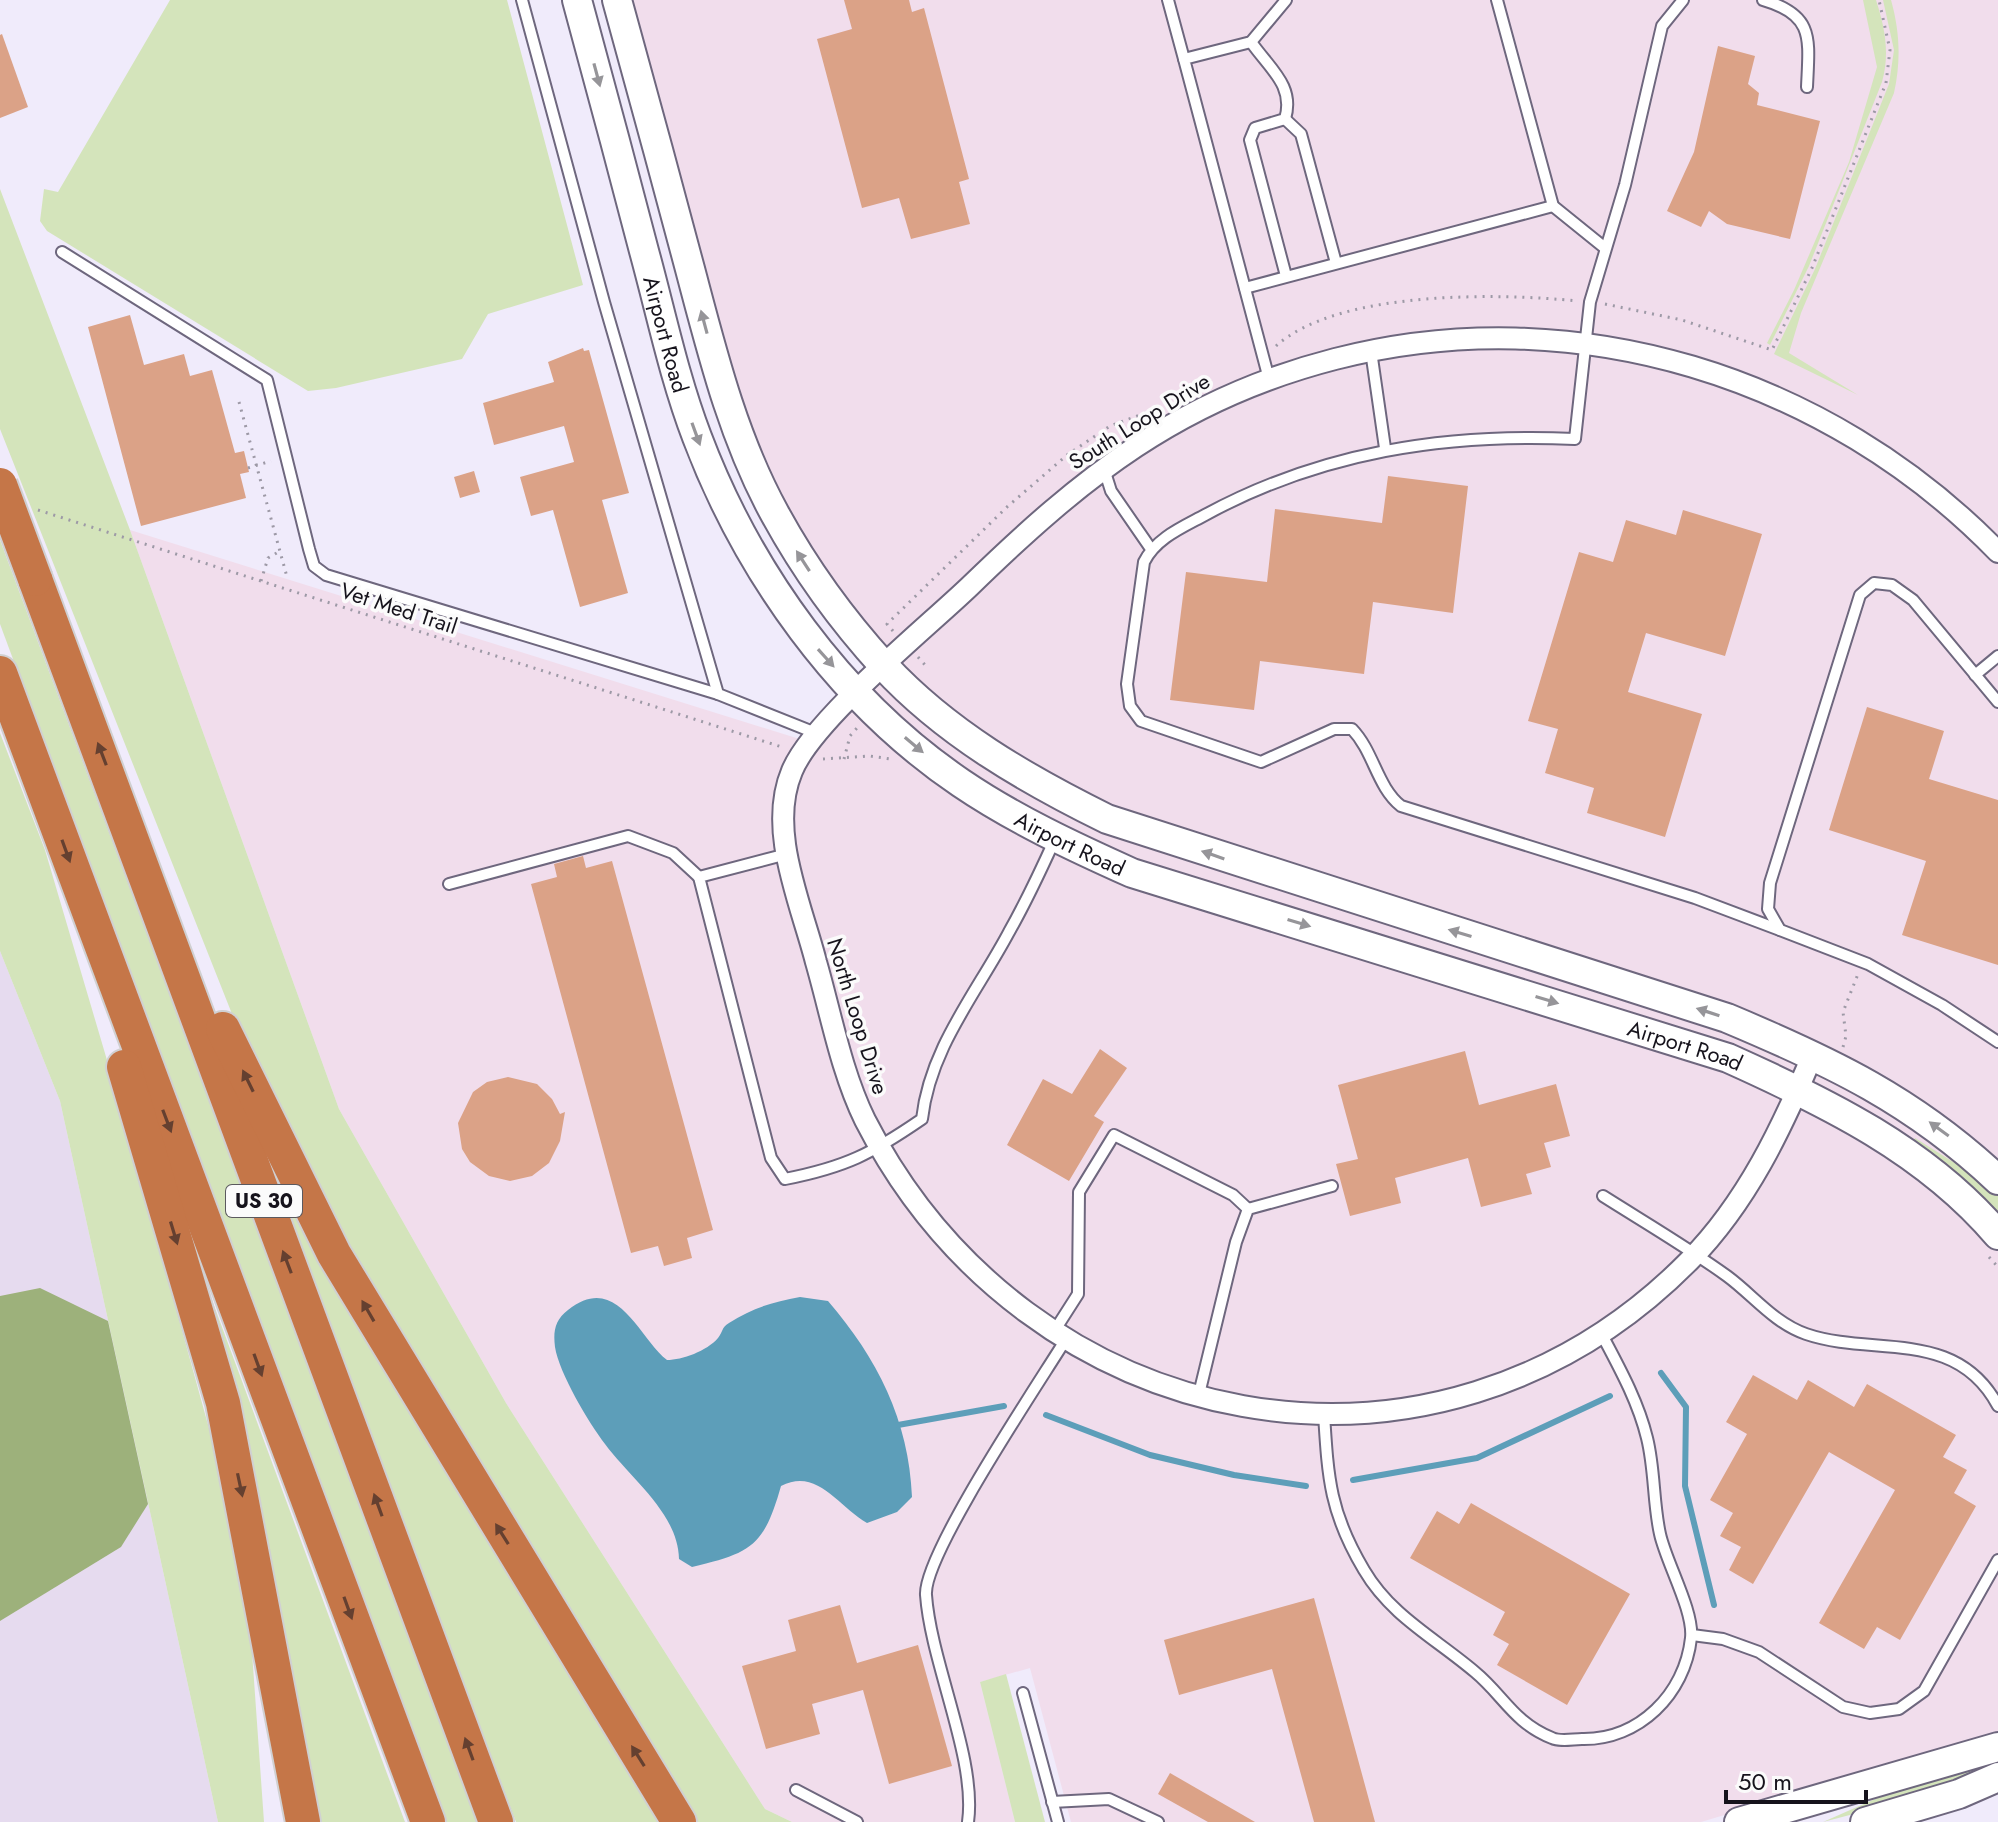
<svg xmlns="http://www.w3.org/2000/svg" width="1998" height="1822" font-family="Jost,sans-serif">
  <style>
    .commercial { fill: #f1ddec }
    .education { fill: #e6dbef }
    .green { fill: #d4e4bb }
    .forest { fill: #9db17b }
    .water { fill: #5d9eb9 }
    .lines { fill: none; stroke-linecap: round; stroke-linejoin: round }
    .stream { stroke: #5d9eb9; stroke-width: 6 }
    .building { fill: #dba287 }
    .lane-casing { stroke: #6e677e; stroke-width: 14 }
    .street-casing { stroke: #6e677e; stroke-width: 24 }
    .secondary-casing { stroke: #6e677e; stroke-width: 32 }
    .highway-casing { stroke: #d0d0d2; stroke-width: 38 }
    .path { stroke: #9d99a6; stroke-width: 3; stroke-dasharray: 2 6; stroke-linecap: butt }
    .lane { stroke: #fff; stroke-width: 10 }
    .street { stroke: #fff; stroke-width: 20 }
    .secondary { stroke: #fff; stroke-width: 28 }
    .highway { stroke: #c57648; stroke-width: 34 }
    .highway-bridge-casing { stroke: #d0d0d2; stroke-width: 38; stroke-linecap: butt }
    .highway-bridge { stroke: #c57648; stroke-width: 34 }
    .oneway { fill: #969599 }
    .oneway2 { fill: #654030 }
    .labels { text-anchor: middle; stroke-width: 7; stroke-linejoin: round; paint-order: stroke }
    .shield { fill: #fbfbfb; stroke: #5b595f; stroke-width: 2 }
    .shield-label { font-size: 20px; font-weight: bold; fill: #16131c }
    .street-label { font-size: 22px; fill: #16131c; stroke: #fbfbfb }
  </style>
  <rect width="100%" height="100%" fill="#f0ebfb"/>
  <polygon class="commercial" points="627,0 1998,0 1998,1734 1701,1822 1071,1822 1030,1668 980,1682 1015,1822 792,1822 765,1809 506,1403 339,1109 130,530 809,742 884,664 753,463"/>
  <polygon class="education" points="0,951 60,1101 218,1822 0,1822"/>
  <g class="green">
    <polygon points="170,0 507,0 583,285 488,314 462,359 336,388 308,391 47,231 40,221 44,189 58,192"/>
    <path d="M1863 0H1876C1885 28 1890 53 1882 82L1809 266 1770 345 1767 343 1794 290 1849 162 1877 67Z"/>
    <path d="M1883 0H1891C1900 32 1901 61 1894 93L1801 313 1789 353 1858 395 1774 354 1815 269 1889 84 1894 50Z"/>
    <polygon points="0,189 130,530 339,1109 506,1403 765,1809 792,1822 698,1822 364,1285 236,1024 0,429"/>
    <polygon points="0,540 478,1822 445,1822 391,1679 0,624"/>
    <polygon points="0,733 45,850 117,1094 221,1472 252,1652 264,1822 218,1822 60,1101 0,951"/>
    <polygon points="1915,1138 1982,1180 1998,1195 1998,1217 1912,1144"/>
    <path d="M291 1207C407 1417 538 1619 666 1822H516L286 1210Z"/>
    <polygon points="212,1300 382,1760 405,1822 309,1822 203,1308"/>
    <polygon points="1006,1674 1045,1822 1015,1822 980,1682"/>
    <polygon points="1998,1759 1998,1766 1888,1805 1823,1822 1900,1788"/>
  </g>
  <polygon class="forest" points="40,1288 108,1321 148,1504 121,1547 0,1621 0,1296"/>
  <path class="water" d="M800 1297 828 1301C877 1358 909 1420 912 1497L897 1512 867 1523C838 1506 817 1467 781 1486 764 1546 752 1553 692 1567L679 1559C678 1513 631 1479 605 1444 589 1423 559 1373 555 1347 553 1331 555 1320 568 1310 617 1271 638 1337 667 1360 682 1360 707 1351 718 1338 723 1332 721 1328 729 1323 752 1308 773 1302 800 1297Z"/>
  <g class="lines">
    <g class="stream">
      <polyline points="1661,1373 1686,1407 1685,1486 1714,1605"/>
      <polyline points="1046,1415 1150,1455 1234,1475 1306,1486"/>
      <polyline points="898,1425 1004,1406"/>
      <polyline points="1353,1480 1477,1458 1610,1396"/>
    </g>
  </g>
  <g class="building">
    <polygon points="844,0 909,0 912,12 924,8 969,179 959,182 970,224 911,239 899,198 862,208 817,39 852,29"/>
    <polygon points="2,34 28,107 0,118 0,35"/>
    <polygon points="1718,46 1755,56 1748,84 1759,93 1757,105 1820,121 1790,239 1727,224 1709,211 1701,227 1667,211 1694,152"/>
    <polygon points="130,315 144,365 184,354 190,376 212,370 235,453 244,451 249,472 240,474 246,498 141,526 88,327"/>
    <polygon points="583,348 584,351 589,350 629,493 602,500 628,593 580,607 553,510 531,516 520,477 574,462 564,426 494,445 483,403 554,382 548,362"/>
    <polygon points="474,471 480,492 460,498 454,477"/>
    <polygon points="1388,476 1468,486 1453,613 1373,602 1364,674 1260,661 1254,710 1170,700 1186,572 1267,582 1275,509 1382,523"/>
    <polygon points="1683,510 1762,534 1725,656 1646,633 1628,692 1702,714 1665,837 1587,813 1594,788 1545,773 1558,729 1528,721 1579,552 1613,562 1626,520 1676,535"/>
    <polygon points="1867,707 1944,731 1929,779 1998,800 1998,965 1902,935 1926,861 1829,830"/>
    <polygon points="583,856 586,868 612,861 713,1230 687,1238 692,1258 664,1266 658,1246 631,1253 531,884 557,877 554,864"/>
    <polygon points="1100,1049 1127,1068 1094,1116 1104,1122 1069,1181 1007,1145 1043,1079 1072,1094"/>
    <polygon points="1465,1051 1479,1105 1556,1084 1570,1136 1544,1143 1551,1167 1526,1174 1532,1194 1481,1207 1468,1158 1395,1178 1401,1203 1350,1216 1336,1164 1358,1159 1338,1085"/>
    <polygon points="508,1077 537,1084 552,1099 560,1114 565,1112 560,1141 549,1163 532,1176 510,1181 489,1176 470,1162 462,1149 458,1123 473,1092 487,1082"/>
    <polygon points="1753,1375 1797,1400 1808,1380 1854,1407 1867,1384 1956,1435 1943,1457 1967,1470 1954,1493 1976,1506 1900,1640 1877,1627 1864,1649 1819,1623 1895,1490 1829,1452 1753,1584 1729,1570 1741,1547 1720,1536 1733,1513 1710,1500 1747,1434 1726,1422"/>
    <polygon points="1471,1503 1630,1594 1567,1705 1497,1665 1509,1644 1493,1635 1505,1612 1410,1558 1437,1511 1459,1524"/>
    <polygon points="1314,1598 1375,1822 1314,1822 1272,1669 1179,1695 1164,1640"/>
    <polygon points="840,1605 857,1663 918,1645 952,1766 889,1784 863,1690 812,1704 820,1734 766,1749 742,1666 796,1651 788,1620"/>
    <polygon points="1170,1773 1255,1822 1208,1822 1158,1794"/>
  </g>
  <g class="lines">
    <g class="lane-casing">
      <g id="lane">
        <polyline points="522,0 604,302 718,694 818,734"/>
        <polyline points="1168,0 1184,59"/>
        <polyline points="1497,0 1553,206 1605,248"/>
        <path d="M1683 0 1662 26 1625 185 1590 302 1575 439C1445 433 1321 452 1205 515 1183 527 1156 538 1144 562L1127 684 1130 706 1141 721 1261 762 1334 729H1352C1374 752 1377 787 1401 806L1695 898 1780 930"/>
        <path d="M1763 0C1815 15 1809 39 1807 87"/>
        <path d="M1251 42C1270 69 1295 86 1285 119L1255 128 1250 140 1286 276"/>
        <polyline points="1285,119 1301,134 1336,263"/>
        <polyline points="62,252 267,380 309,549 314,566 326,575 718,694"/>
        <polyline points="1245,288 1553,206"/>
        <polyline points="1371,351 1385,448"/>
        <polyline points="1269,379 1184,59 1251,42 1286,0"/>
        <polyline points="1104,469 1111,491 1151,549"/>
        <polyline points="1975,675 1998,656"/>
        <polyline points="1998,702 1913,600 1892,585 1874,583 1860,595 1770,883 1768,909 1780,930 1868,964 1942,1005 1998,1042"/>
        <path d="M787 854 699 877 771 1158 785 1179C846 1167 871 1154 922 1119 930 1048 976 994 1009 932 1026 902 1041 870 1055 839"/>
        <polyline points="449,884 628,836 673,853 699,877"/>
        <path d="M1603 1196C1644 1222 1687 1247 1727 1276 1753 1295 1774 1323 1806 1334 1873 1357 1956 1327 1998 1406"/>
        <polyline points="1055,1330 1078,1294 1079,1192 1114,1135 1233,1195 1248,1209"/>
        <polyline points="1199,1394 1236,1242 1248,1209 1332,1186"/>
        <path d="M1324 1414C1328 1479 1330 1513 1364 1570 1391 1616 1435 1638 1475 1672 1503 1695 1514 1723 1552 1738 1560 1742 1573 1739 1582 1739 1639 1740 1685 1694 1691 1638 1694 1611 1666 1562 1660 1534 1653 1503 1655 1470 1647 1438 1638 1401 1619 1367 1601 1333"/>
        <polyline points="1692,1635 1723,1639 1759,1652 1843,1707 1870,1713 1899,1709 1924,1691 1998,1560"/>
        <polyline points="1023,1693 1058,1822"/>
        <polyline points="796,1790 857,1822"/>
        <polyline points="1052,1802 1109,1799 1158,1822"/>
        <path d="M968 1822C977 1759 931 1664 926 1595 923 1555 1039 1383 1066 1339"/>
      </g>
    </g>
    <g class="street-casing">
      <path id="street" d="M1813 1054C1782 1128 1747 1202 1690 1260 1435 1519 1027 1437 865 1120 841 1071 831 1014 816 962 801 903 767 830 792 771 813 720 925 629 969 587 1082 477 1179 399 1335 359 1574 297 1828 377 1998 552"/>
    </g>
    <g class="secondary-casing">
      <g id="secondary">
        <path id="s1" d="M577 0C600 84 622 167 644 251 661 313 674 377 697 437 748 572 840 701 961 783 1014 819 1074 847 1132 873L1728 1058C1826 1102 1927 1151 1998 1235"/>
        <path d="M617 0C642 90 666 179 690 269 712 352 733 438 775 514 805 569 842 620 884 666 946 733 1026 779 1107 819L1727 1018C1832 1062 1914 1101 1998 1180"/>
        <polyline points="1739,1822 1998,1747"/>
        <polyline points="1865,1822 1959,1794 1998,1777"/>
      </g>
    </g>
    <g class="highway-casing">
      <g id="highway">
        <polyline points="35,579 496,1822"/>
        <polyline points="0,673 428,1822"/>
        <polyline points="223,1029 334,1254 679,1822"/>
        <polyline points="124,1067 223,1403 303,1822"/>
      </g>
    </g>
    <g class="path">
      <polyline points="1605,304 1682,320 1772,350 1812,268 1886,83 1890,50 1879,0"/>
      <path d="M1276 346C1338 290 1498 293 1578 301"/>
      <polyline points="1179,397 1194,384 1210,382"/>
      <polyline points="239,402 287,577"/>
      <polyline points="248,468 271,461"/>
      <polyline points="38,510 785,748"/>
      <polyline points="261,581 268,558 280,551"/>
      <polyline points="893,631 887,624 1007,507 1067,455 1110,426 1159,408"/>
      <polyline points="918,657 925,665 921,668"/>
      <polyline points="823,759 870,756 891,759"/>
      <polyline points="844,759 850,736 857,728"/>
      <polyline points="1843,1047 1846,1036 1843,1012 1858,974"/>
      <polyline points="1989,1257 1998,1267"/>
    </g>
    <use href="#lane" class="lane"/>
    <use href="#street" class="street"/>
    <use href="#secondary" class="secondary"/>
    <use href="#highway" class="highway"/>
    <g class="highway-bridge-casing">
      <polyline id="highway-bridge" points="0,485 35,579"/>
    </g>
    <use href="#highway-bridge" class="highway-bridge"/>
  </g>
  <defs><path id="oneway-solid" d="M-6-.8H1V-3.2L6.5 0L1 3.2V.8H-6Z" transform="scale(2)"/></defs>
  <g class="oneway">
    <use href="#oneway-solid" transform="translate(597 75) rotate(75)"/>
    <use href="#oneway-solid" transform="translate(704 322) rotate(-105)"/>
    <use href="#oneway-solid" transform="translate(696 434) rotate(70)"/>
    <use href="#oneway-solid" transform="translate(803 561) rotate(-123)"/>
    <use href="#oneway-solid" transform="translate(826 658) rotate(48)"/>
    <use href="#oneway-solid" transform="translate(914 745) rotate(40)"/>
    <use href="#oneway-solid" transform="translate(1213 855) rotate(-161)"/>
    <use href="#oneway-solid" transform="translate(1299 923) rotate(17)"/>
    <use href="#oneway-solid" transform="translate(1460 933) rotate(-163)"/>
    <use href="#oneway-solid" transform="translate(1547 1000) rotate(17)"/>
    <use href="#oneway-solid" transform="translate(1708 1012) rotate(-162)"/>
    <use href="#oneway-solid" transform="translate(1939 1129) rotate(-144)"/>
  </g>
  <g class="oneway2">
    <use href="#oneway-solid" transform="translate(102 754) rotate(-111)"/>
    <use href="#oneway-solid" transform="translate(66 851) rotate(70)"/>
    <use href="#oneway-solid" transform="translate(248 1081) rotate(-116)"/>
    <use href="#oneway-solid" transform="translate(167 1121) rotate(69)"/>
    <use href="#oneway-solid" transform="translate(174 1233) rotate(73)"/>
    <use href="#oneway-solid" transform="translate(287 1262) rotate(-111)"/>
    <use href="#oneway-solid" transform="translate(368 1311) rotate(-120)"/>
    <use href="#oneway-solid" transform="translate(258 1365) rotate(70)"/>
    <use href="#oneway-solid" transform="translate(240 1485) rotate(78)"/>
    <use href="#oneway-solid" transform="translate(378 1505) rotate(-110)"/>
    <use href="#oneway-solid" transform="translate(502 1534) rotate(-122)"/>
    <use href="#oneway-solid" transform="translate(348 1608) rotate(70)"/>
    <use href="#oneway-solid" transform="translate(469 1749) rotate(-110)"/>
    <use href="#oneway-solid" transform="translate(638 1756) rotate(-122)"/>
  </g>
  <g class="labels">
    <rect class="shield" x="226" y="1185" width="76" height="32" rx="6"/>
    <g class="shield-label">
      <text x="264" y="1208">US 30</text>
    </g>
    <g class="street-label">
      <text dy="8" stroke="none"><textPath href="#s1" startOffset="346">Airport Road</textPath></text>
      <text transform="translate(1139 421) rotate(-32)" y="8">South Loop Drive</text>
      <text transform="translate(399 608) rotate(18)" y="8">Vet Med Trail</text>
      <text dy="8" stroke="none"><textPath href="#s1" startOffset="1020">Airport Road</textPath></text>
      <text transform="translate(858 1016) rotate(73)" y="8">North Loop Drive</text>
      <text dy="8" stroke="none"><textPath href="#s1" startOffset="1668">Airport Road</textPath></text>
    </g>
  </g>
  <path d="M1726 1790v12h140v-12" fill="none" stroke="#16131c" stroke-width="4"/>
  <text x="1738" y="1790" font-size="24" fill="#16131c" stroke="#fbfbfb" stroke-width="6" paint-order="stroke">50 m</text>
</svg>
